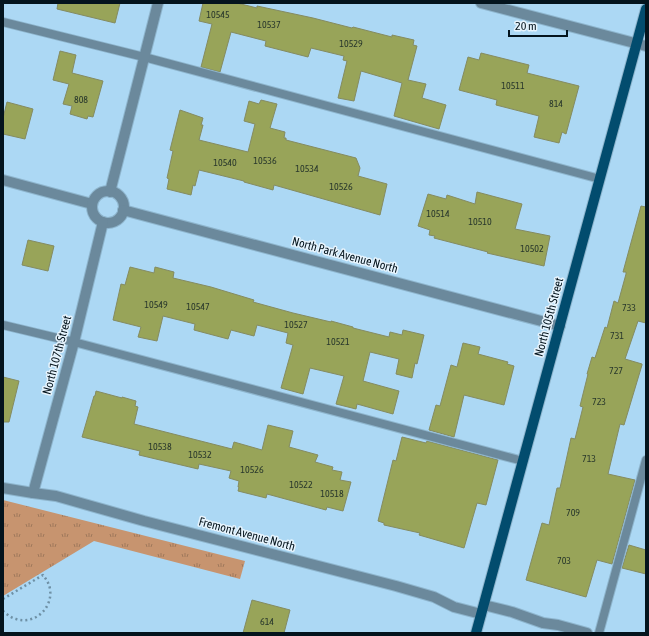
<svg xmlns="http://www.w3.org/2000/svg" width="649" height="636" font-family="'Asap Condensed',sans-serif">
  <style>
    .park { fill: url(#park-tufts) }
    .building { fill: #98a459; stroke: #848b61 }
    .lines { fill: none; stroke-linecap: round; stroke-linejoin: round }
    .lane-casing { stroke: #8eb5cd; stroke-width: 10 }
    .street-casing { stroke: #8eb5cd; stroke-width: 12 }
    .primary-casing { stroke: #8eb5cd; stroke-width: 12 }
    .path { stroke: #6e90a5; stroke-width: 2.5; stroke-dasharray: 2 3; stroke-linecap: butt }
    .lane { stroke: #6b899c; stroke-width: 8 }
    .street { stroke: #6b899c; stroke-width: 10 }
    .primary { stroke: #024c6e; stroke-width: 10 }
    .labels { text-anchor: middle; stroke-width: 3; stroke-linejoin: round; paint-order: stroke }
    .number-label { font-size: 10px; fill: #29382c }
    .street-label { font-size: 12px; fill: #04141d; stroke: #e7f4fd }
  </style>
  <defs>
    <pattern id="park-tufts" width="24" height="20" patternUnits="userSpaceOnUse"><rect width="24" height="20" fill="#c7946f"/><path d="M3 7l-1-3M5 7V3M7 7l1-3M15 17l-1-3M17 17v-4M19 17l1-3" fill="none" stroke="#9f785b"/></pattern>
  </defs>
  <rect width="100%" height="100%" fill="#acd8f4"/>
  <polygon class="park" points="3,500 245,561 240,579 94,541 3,596"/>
  <g class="building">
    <polygon points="58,3 120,3 115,23 57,9"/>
    <polygon points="203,3 237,3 257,8 257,6 313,18 352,28 353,27 392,37 392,35 414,40 413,45 417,46 408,80 426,84 422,98 446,105 439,129 394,116 402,83 361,71 354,101 338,98 347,61 343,60 344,56 311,48 308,57 265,46 266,41 231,32 220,72 201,67 212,24 199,21"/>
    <polygon points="60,51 76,55 72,73 103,81 93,117 88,116 87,119 70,114 72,106 63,104 69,84 53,80"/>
    <polygon points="481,53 529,65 527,73 579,86 566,134 562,132 559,143 534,137 539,116 496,105 497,100 459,90 468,57 479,60"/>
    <polygon points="261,100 277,104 270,128 285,132 284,138 286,138 286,140 356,158 360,168 358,176 387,184 380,215 274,185 273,190 244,182 244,181 199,170 195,186 193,185 191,195 167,189 169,179 167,178 173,151 170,150 180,110 203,118 201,125 203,125 199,140 248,152 255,124 244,121 249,101 259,104"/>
    <polygon points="7,102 33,109 25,139 3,134 3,118"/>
    <polygon points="477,192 522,204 515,229 550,236 544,266 487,253 488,252 434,238 435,236 429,235 430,230 418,226 428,194 446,199 447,195 475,204"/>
    <polygon points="641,206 646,207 646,323 638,321 625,359 642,364 642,365 624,425 620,424 608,474 635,480 612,564 597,560 586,597 526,580 542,523 549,525 557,488 560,488 571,438 575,439 583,407 580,406 588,374 587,374 592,357 595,358 605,327 607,328 614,301 618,303 626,274 626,272 623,272"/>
    <polygon points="28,240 54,246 48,271 22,265"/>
    <polygon points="130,267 154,273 155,267 174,272 173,278 211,287 254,300 253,302 293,313 331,322 331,321 353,327 353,328 389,337 390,332 402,335 403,330 424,335 417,364 415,363 412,378 396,374 399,359 370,352 363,381 399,391 393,414 357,404 356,409 336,404 344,376 310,368 303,394 281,388 293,345 286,343 288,333 257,325 254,336 231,330 228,339 194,330 195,324 163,316 157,341 138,337 141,327 113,320 121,284 125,285"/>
    <polygon points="463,343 480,347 478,354 508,362 507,364 514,366 504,405 464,395 454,437 429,430 436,405 440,406 451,365 457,367"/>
    <polygon points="3,377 19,381 9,422 3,422"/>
    <polygon points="96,391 122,398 122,397 136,401 135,406 138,407 134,424 232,449 234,442 262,450 268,425 293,431 289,447 318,455 315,462 333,467 332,470 342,472 340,480 351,482 343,511 327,507 326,510 267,494 266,498 238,491 239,487 238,487 239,481 229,478 231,471 199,464 198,469 139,455 140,451 82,437 94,396 95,396"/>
    <polygon points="402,437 426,443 427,441 498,460 486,505 477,503 464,548 419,535 420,533 384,525 384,523 378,521 393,460 396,461"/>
    <polygon points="629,545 646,550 646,574 622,568"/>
    <polygon points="252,600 290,610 284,633 243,633"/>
  </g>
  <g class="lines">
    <g class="lane-casing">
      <g id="lane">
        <polyline points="3,22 144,57 600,179"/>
        <polyline points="3,325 74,342 523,461"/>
        <polyline points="599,633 646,460"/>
      </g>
    </g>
    <g class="street-casing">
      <g id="street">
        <polyline points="481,3 646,46"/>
        <polyline points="3,180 92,204"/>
        <circle cx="108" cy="207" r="16"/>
        <polyline points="110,192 158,3"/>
        <polyline points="123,210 560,326"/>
        <polyline points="3,488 33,493 56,496 144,521 396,586 434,597 454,607 481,614"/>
        <polyline points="33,493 74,342 103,222"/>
        <polyline points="484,605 512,612 543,623 558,625 587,633"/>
      </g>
    </g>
    <g class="primary-casing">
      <polyline id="primary" points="476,633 646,9"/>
    </g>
    <path class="path" d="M3 599 43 575C46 579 49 583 50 589 53 608 35 625 16 619 11 618 7 614 3 611"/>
    <use href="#lane" class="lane"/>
    <use href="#street" class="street"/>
    <use href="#primary" class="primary"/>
  </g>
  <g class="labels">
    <g class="number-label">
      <text x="218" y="18">10545</text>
      <text x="269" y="28">10537</text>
      <text x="351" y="47">10529</text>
      <text x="513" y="89">10511</text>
      <text x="81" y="103">808</text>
      <text x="556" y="107">814</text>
      <text x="265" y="164">10536</text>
      <text x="225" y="166">10540</text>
      <text x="307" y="172">10534</text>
      <text x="341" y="190">10526</text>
      <text x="438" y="217">10514</text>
      <text x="480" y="225">10510</text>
      <text x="532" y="252">10502</text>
      <text x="156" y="308">10549</text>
      <text x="198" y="310">10547</text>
      <text x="629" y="311">733</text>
      <text x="296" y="328">10527</text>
      <text x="617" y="339">731</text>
      <text x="338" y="345">10521</text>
      <text x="616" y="374">727</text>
      <text x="599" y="405">723</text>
      <text x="160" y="450">10538</text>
      <text x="200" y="458">10532</text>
      <text x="589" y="462">713</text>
      <text x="252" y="473">10526</text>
      <text x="301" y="488">10522</text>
      <text x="332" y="497">10518</text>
      <text x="573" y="516">709</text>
      <text x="564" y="564">703</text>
      <text x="267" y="625">614</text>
    </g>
    <g class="street-label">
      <text transform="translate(345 255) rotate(15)" y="4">North Park Avenue North</text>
      <text transform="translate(549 317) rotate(-75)" y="4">North 105th Street</text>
      <text transform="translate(57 355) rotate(-75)" y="4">North 107th Street</text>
      <text transform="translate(247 534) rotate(15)" y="4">Fremont Avenue North</text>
    </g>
  </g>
  <rect width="649" height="636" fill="none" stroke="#04141d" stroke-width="8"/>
  <path d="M509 30v6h58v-6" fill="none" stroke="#04141d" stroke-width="2"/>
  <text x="515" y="30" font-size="12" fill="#04141d" stroke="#e7f4fd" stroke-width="3" paint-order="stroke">20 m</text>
</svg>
